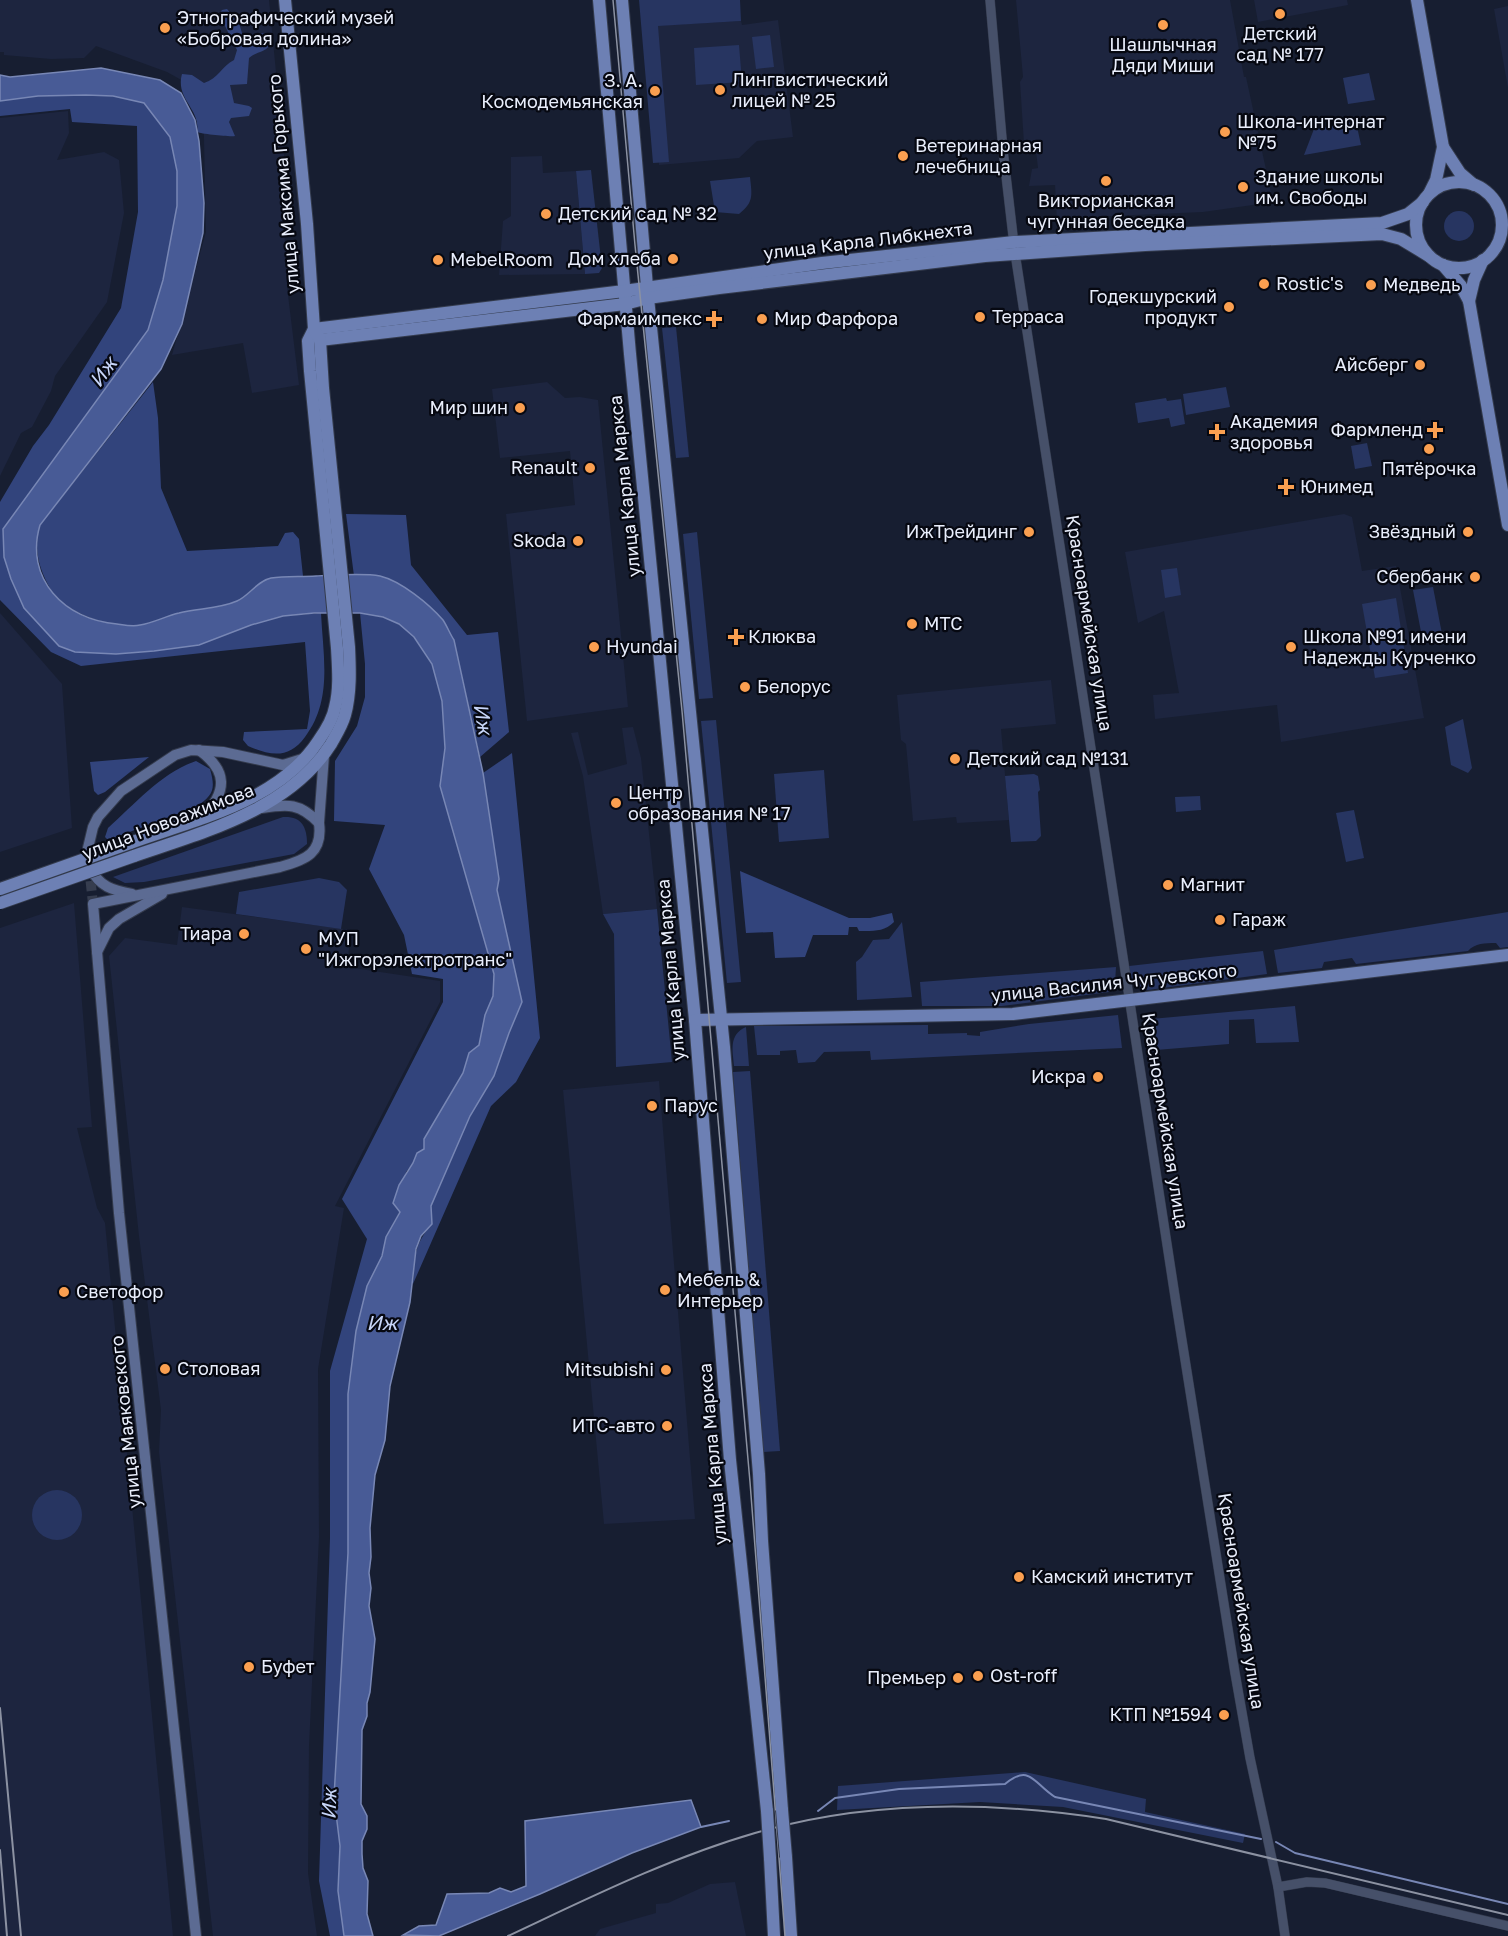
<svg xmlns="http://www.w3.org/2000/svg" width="1508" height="1936" font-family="'Golos Text',sans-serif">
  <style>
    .built { fill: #1d253f }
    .green { fill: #273561 }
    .forest { fill: #32447c }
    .water { fill: #485b96; stroke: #7887b5; stroke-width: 1.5 }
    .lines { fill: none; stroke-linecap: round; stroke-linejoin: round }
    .stream { stroke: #7887b5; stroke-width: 2 }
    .secondary-tunnel { stroke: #363d4f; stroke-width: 10; stroke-dasharray: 10 5; stroke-linecap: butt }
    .tertiary-casing { stroke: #343b4d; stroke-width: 10 }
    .secondary-casing { stroke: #343b4d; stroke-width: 12 }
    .primary-casing { stroke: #343b4d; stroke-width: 14 }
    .tertiary { stroke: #465069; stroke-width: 9 }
    .secondary { stroke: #5c6b93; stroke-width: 10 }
    .primary { stroke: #6d80b4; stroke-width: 12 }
    .tram { stroke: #8c92a2; stroke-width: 1.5 }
    .rail { stroke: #8c92a2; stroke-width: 2 }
    .primary-bridge-casing { stroke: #343b4d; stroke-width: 14; stroke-linecap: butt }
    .primary-bridge { stroke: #6d80b4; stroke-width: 12 }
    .poi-dot { fill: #fa9f50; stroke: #060811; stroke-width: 2 }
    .labels { text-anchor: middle; stroke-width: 4.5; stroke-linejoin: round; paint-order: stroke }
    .poi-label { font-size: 18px; fill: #e9eefc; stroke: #060811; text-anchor: start }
    .street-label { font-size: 18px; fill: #e9eefc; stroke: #060811 }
    .water-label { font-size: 20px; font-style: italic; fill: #c7d5f8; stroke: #060811 }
  </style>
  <rect width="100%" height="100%" fill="#171e31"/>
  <g class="built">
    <polygon points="0,0 269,0 285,165 278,166 289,286 287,287 299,385 252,393 243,343 172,355 206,232 203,92 167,72 96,46 84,58 51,59 4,55 4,52 0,52"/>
    <polygon points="1016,0 1230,0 1244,77 1246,77 1273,202 1203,212 1064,218 1057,221 1055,185 1029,186 1032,169 1038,168 1035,143 1024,144 1020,82 1023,77"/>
    <polygon points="1254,0 1347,0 1348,5 1258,22"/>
    <polygon points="1508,6 1508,88 1494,9"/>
    <polygon points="778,20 793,137 757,141 739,158 659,165 648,26 741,21 742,25"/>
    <polygon points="68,111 69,133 57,160 104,152 119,160 124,213 107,302 55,376 51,391 32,427 21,433 0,476 0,118"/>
    <polygon points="542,156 543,173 576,171 585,274 499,275 503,221 511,216 511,157"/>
    <polygon points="547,382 565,398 580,397 598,400 628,707 527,721 506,514 575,505 570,451 500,458 492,389"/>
    <polygon points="1344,514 1352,517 1362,571 1396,566 1424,718 1281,742 1277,705 1155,719 1153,695 1179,693 1164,611 1138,623 1125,552"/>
    <polygon points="0,613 62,684 72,828 0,852"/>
    <polygon points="1051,680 1056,724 1001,729 1009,820 957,823 956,817 913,821 906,744 901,740 897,695"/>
    <polygon points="633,727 641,758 657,909 603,914 583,776 571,733 578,732 588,775 627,764 622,728"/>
    <polygon points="74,903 92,1127 77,1128 97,1208 105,1223 173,1936 0,1936 0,928"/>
    <polygon points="182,907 351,930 347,967 440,981 440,1002 335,1206 344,1208 318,1369 319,1537 309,1746 308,1873 317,1936 213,1936 159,1452 161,1410 139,1236 109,956 125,938 177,945"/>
    <polygon points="659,1081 695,1519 604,1524 563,1090"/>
    <polygon points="735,1882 746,1936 595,1936 600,1929 656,1913 656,1904 668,1903 710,1884"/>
  </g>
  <g class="green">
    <polygon points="639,0 740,0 741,21 658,26 669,162 653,163"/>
    <polygon points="770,35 774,67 756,69 752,37"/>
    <polygon points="739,45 742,82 696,85 694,48"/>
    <polygon points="1369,73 1375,100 1348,104 1343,78"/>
    <polygon points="1356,122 1361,145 1304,155 1314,129"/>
    <polygon points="591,170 602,268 599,273 585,274 576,171"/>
    <path d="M750 177C752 196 754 202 739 214L715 212 710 181Z"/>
    <circle cx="1459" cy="226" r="15"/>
    <polygon points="676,327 689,457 676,458 662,328"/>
    <polygon points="1226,387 1230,407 1186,415 1183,394"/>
    <polygon points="1166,398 1167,401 1181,399 1185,424 1171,427 1169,418 1138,423 1135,403"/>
    <polygon points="1367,443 1372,466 1355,469 1351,446"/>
    <polygon points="697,532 713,698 699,699 683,534"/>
    <polygon points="1177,568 1181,595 1165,598 1161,570"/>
    <polygon points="1433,587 1442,634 1422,637 1413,590"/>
    <polygon points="1396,598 1408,673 1375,678 1362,604"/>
    <polygon points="1463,719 1472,768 1468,773 1451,765 1445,727"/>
    <polygon points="716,720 741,982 727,983 701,721"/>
    <polygon points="824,770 829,838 779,842 774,774"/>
    <polygon points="1034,774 1038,776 1040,790 1038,792 1041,836 1036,841 1011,842 1005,776"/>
    <polygon points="1200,796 1201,810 1176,812 1175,797"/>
    <polygon points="1354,810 1364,858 1346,862 1336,813"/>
    <path d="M283 817C301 816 307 826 307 844L294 854 144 882 125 883 113 877Z"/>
    <polygon points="319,878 339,882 347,890 341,929 236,914 239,892"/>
    <polygon points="657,909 672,1062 616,1067 614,934 603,914"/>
    <path d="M1508 912V947L1500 948 1496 943C1485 943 1475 943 1468 951L1356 964 1352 958 1324 962 1322 968 1278 973 1274 950Z"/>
    <polygon points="902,922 912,997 857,1000 856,962 862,957 873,940 889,939"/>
    <polygon points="1263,951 1267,974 1148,990 1136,987 1130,978 1129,966"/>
    <polygon points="1116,967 1115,983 1109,992 1002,1006 922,1006 920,982"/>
    <polygon points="1295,1006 1299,1042 1256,1043 1254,1019 1229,1020 1229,1044 1156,1050 1151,1019"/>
    <polygon points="1118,1015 1122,1048 871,1060 870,1051 824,1052 815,1062 798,1063 796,1050 780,1051 780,1055 757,1055 754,1026 928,1025 928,1034 967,1033 967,1035 980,1036 980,1032 1029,1024"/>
    <path d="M746 1027 749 1066H734C733 1051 728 1035 746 1027Z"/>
    <polygon points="750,1071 780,1451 763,1452 733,1072"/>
    <circle cx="57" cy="1515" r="25"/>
    <polygon points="1025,1772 1146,1799 1145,1812 1245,1834 1243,1843 1063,1807 980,1802 837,1810 838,1786"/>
  </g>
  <g class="forest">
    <path d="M227 9 239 23 242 33 249 35 265 33 269 46C264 53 255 52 249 58L247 84 230 85 234 103 249 106 252 108 249 116 231 118 229 122 235 136C230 137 202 134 197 132 201 109 175 99 182 74L192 75 204 83C218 79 222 66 234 60L237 50 219 14 222 10Z"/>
    <path d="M38 96H113L144 103 170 137 177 171V206L163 280 148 330 3 529 4 557 11 579 24 608 59 646 116 654 154 651 199 645 251 625 282 616 321 613C323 656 333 700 305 737 289 759 271 756 248 746L243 740 244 732 307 729 310 711 305 642 81 666 51 652 0 600V502L33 446 49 425 121 308 138 212 137 126 72 122 70 109 0 116V101Z"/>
    <path d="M153 382 158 418 161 488 187 551 278 546 285 533 293 532 299 539 303 576C285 577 270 577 255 587 249 591 244 598 237 601 220 608 201 609 184 612 169 614 155 623 140 625 114 630 65 613 51 590 39 569 33 549 40 525Z"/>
    <polygon points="346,514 406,515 411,565 467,635 498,632 509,732 480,757 454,640 443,621 379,576 354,576"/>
    <polygon points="360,613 383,617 399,624 414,637 432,664 442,701 445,748 441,786 494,975 493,996 485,1015 479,1045 469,1053 463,1073 424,1139 424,1149 417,1153 413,1163 406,1172 400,1211 386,1237 382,1256 367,1286 348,1394 348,1553 334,1797 340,1846 338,1891 344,1936 330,1936 319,1881 330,1538 330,1371 367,1239 342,1199 443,1002 443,979 412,974 404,935 369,869 385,825 334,821 335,761 357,726 365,697 365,664"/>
    <path d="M512 753 540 1038 516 1082 491 1106 413 1284C414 1259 414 1244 432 1224L431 1206 470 1116 494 1076 509 1033 522 1002 497 890 499 879 483 773Z"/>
    <polygon points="149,757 105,792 98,795 94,791 90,762"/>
    <path d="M196 761 210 769C216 790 213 795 196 807L108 840 105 837 108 828C135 804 161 773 196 761Z"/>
    <path d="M740 871 849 918H870L892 913 894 922C884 932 873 931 859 931L857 927H849L848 935H813L805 957 775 958 773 932 746 933Z"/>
  </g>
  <g class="water">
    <path d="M101 68 160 80 181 93 195 120 199 141 204 203 203 233 182 324 161 369 40 525C24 579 65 620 117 624 124 625 133 627 140 625 153 623 166 616 179 613 198 608 219 609 237 601 249 596 257 581 271 578 285 576 301 577 316 576 333 575 364 573 380 576 401 581 429 604 443 620 447 626 450 634 454 640L483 773 499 879 497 890 522 1002 509 1033 494 1076 470 1116 431 1206 432 1224 421 1236 416 1249 410 1302 390 1386 385 1440 375 1475 370 1528 371 1557 369 1573 371 1588 369 1606 375 1639 370 1692 367 1703V1716L362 1730 361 1804 367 1816V1829L362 1841V1854L363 1868 368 1881 367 1914 373 1936H344L338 1891 340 1846 334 1797 348 1553V1394L356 1331 367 1286 382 1256 386 1237 400 1212 393 1203 399 1185 413 1163 417 1153 424 1149V1139L463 1073 469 1053 479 1045 485 1015 493 996 494 974 440 786 445 748 442 701 432 664 414 637 399 624 383 617 360 613H314L283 616 251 625 199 645 154 651 116 654 75 652 59 646 24 608 11 579 4 557 3 529 148 330 163 280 177 206V171L170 137 144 103 113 96 86 95 38 96 0 101V75L10 77Z"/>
    <polygon points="691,1800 701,1827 632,1853 540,1894 439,1936 403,1935 419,1926 436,1925 447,1894 489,1893 500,1888 511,1892 526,1886 525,1821"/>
  </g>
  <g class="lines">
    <g class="stream">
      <path d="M818 1811 835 1798 899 1789 1005 1784C1030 1763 1034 1784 1055 1797L1261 1839"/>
      <polyline points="701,1827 729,1821"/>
      <polyline points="1276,1842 1295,1853 1508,1904"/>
    </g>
    <polyline class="secondary-tunnel" points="89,866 93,904"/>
    <g class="tertiary-casing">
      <g id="tertiary">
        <polyline points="990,0 1003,150 1015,253 1176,1303 1235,1673 1250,1758 1278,1887 1285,1936"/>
        <polyline points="1278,1887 1307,1882 1325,1883 1508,1926"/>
      </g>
    </g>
    <g class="secondary-casing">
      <g id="secondary">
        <path d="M199 750C228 771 227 791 204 816"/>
        <path d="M262 808C288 804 300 803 319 823"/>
        <polyline points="88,848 93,827 98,817 121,791 175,755 191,750 223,752 283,765 302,759"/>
        <path d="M90 868C100 887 112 890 132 894"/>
        <polyline points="97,952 109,928 119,919 162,894"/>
        <path d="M196 1936 119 1213 93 904 280 867C306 860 323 853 319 823L324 755"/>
      </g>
    </g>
    <g class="primary-casing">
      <g id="primary">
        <polyline points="599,0 630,354 695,1020 730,1460 767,1811"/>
        <polyline points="622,0 648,298 724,1047 759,1474 762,1541 782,1810"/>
        <polyline points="1417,0 1443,147 1436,180 1429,194"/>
        <polyline points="1443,147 1460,173 1474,185"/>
        <circle cx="1459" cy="225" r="43"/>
        <polyline points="1443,265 1461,286 1469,301 1508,525"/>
        <polyline points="1469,301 1474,280 1483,260"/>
        <polyline points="314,329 624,291 822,263 1014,242 1382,223 1408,214 1423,202"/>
        <polyline points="320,340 625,304 648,298 719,288 985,256 1145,245 1382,234 1401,239 1429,256"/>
        <path d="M130 843C196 819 279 802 319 740 326 730 333 719 335 707 340 688 338 667 337 648L310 371 308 341 314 329"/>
        <path d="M134 856C204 832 289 810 331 744 336 735 342 726 345 715 351 693 350 669 349 647L323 388 320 340 314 329 307 224 285 0"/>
        <polyline points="695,1020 1013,1014 1508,955"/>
        <polyline points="786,1857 791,1936"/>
        <polyline points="770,1858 774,1936"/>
      </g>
    </g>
    <use href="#tertiary" class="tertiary"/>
    <use href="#secondary" class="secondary"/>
    <use href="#primary" class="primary"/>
    <polyline class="tram" points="613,0 635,245 682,711 750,1482 785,1936"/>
    <g class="rail">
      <polyline points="0,1708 21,1936"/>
      <polyline points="0,1850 7,1936"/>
      <path d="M508 1936C589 1898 669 1858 755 1833 869 1800 990 1801 1106 1819L1508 1915"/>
    </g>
    <g class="primary-bridge-casing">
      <g id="primary-bridge">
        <polyline points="0,889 130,843"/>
        <polyline points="0,903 134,856"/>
        <polyline points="782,1810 786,1857"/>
        <polyline points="767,1811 770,1858"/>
      </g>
    </g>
    <use href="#primary-bridge" class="primary-bridge"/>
  </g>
  <g class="poi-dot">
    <circle cx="1280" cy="14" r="6"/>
    <circle cx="1163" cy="25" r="6"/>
    <circle cx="165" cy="28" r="6"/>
    <circle cx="720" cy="90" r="6"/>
    <circle cx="655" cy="91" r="6"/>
    <circle cx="1225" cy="132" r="6"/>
    <circle cx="903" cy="156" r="6"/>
    <circle cx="1106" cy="181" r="6"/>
    <circle cx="1243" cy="187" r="6"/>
    <circle cx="546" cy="214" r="6"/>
    <circle cx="673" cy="259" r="6"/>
    <circle cx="438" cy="260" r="6"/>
    <circle cx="1264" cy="284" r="6"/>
    <circle cx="1371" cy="285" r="6"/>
    <circle cx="1229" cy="307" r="6"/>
    <circle cx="980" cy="317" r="6"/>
    <path d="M711 310h6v6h6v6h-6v6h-6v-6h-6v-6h6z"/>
    <circle cx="762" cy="319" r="6"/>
    <circle cx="1420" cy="365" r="6"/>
    <circle cx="520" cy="408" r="6"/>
    <path d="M1432 421h6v6h6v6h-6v6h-6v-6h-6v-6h6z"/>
    <path d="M1214 423h6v6h6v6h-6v6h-6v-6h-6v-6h6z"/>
    <circle cx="1429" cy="449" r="6"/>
    <circle cx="590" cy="468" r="6"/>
    <path d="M1283 478h6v6h6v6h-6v6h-6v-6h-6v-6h6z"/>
    <circle cx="1029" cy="532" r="6"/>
    <circle cx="1468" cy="532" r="6"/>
    <circle cx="578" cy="541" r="6"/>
    <circle cx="1475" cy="577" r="6"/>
    <circle cx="912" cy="624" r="6"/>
    <path d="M733 628h6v6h6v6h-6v6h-6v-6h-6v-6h6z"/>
    <circle cx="594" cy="647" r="6"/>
    <circle cx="1291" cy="647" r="6"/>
    <circle cx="745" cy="687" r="6"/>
    <circle cx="955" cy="759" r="6"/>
    <circle cx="616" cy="803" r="6"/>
    <circle cx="1168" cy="885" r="6"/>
    <circle cx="1220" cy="920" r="6"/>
    <circle cx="244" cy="934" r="6"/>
    <circle cx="306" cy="949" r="6"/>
    <circle cx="1098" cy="1077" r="6"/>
    <circle cx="652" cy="1106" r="6"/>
    <circle cx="665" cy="1290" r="6"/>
    <circle cx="64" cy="1292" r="6"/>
    <circle cx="165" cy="1369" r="6"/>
    <circle cx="666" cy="1370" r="6"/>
    <circle cx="667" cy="1426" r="6"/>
    <circle cx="1019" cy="1577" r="6"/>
    <circle cx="249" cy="1667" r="6"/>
    <circle cx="978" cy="1676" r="6"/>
    <circle cx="958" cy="1678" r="6"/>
    <circle cx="1224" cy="1715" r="6"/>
  </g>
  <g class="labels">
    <g class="poi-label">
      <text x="177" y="24">Этнографический музей<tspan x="177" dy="21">«Бобровая долина»</tspan></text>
      <text x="1280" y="40" text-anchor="middle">Детский<tspan x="1280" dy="21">сад № 177</tspan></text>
      <text x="1163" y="51" text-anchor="middle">Шашлычная<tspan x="1163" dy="21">Дяди Миши</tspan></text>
      <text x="732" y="86">Лингвистический<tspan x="732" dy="21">лицей № 25</tspan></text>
      <text x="643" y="87" text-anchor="end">З. А.<tspan x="643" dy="21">Космодемьянская</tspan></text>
      <text x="1237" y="128">Школа-интернат<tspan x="1237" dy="21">№75</tspan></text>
      <text x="915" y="152">Ветеринарная<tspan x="915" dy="21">лечебница</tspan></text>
      <text x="1255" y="183">Здание школы<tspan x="1255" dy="21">им. Свободы</tspan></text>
      <text x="1106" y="207" text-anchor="middle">Викторианская<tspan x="1106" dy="21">чугунная беседка</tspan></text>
      <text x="558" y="220">Детский сад № 32</text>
      <text x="661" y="265" text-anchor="end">Дом хлеба</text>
      <text x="450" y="266">MebelRoom</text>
      <text x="1276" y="290">Rostic's</text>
      <text x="1383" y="291">Медведь</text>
      <text x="1217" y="303" text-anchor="end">Годекшурский<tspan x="1217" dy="21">продукт</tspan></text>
      <text x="992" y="323">Терраса</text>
      <text x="702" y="325" text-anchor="end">Фармаимпекс</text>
      <text x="774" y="325">Мир Фарфора</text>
      <text x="1408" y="371" text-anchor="end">Айсберг</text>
      <text x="508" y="414" text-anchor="end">Мир шин</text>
      <text x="1230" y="428">Академия<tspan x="1230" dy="21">здоровья</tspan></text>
      <text x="1423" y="436" text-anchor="end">Фармленд</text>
      <text x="578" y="474" text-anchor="end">Renault</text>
      <text x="1429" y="475" text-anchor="middle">Пятёрочка</text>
      <text x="1300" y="493">Юнимед</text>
      <text x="1017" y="538" text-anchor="end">ИжТрейдинг</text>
      <text x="1456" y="538" text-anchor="end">Звёздный</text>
      <text x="566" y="547" text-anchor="end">Skoda</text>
      <text x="1463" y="583" text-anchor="end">Сбербанк</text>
      <text x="924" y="630">МТС</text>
      <text x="748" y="643">Клюква</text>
      <text x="1303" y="643">Школа №91 имени<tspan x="1303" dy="21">Надежды Курченко</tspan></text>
      <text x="606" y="653">Hyundai</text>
      <text x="757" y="693">Белорус</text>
      <text x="967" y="765">Детский сад №131</text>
      <text x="628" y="799">Центр<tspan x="628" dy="21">образования № 17</tspan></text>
      <text x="1180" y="891">Магнит</text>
      <text x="1232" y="926">Гараж</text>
      <text x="232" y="940" text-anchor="end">Тиара</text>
      <text x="318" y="945">МУП<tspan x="318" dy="21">"Ижгорэлектротранс"</tspan></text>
      <text x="1086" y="1083" text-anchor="end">Искра</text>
      <text x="664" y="1112">Парус</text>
      <text x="677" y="1286">Мебель &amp;<tspan x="677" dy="21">Интерьер</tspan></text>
      <text x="76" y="1298">Светофор</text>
      <text x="177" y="1375">Столовая</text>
      <text x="654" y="1376" text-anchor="end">Mitsubishi</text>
      <text x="655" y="1432" text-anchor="end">ИТС-авто</text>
      <text x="1031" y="1583">Камский институт</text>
      <text x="261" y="1673">Буфет</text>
      <text x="990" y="1682">Ost-roff</text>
      <text x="946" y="1684" text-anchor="end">Премьер</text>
      <text x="1212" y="1721" text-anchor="end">КТП №1594</text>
    </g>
    <g class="street-label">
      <text transform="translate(284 184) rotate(-95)" y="6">улица Максима Горького</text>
      <text transform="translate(868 241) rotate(-7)" y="6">улица Карла Либкнехта</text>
      <text transform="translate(625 486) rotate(-96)" y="6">улица Карла Маркса</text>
      <text transform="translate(1089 623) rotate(81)" y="6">Красноармейская улица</text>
      <text transform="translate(168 822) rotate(-21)" y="6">улица Новоажимова</text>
      <text transform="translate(671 970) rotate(-95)" y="6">улица Карла Маркса</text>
      <text transform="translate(1114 983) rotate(-6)" y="6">улица Василия Чугуевского</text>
      <text transform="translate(1165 1121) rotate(81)" y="6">Красноармейская улица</text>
      <text transform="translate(126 1422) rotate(-96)" y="6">улица Маяковского</text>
      <text transform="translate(713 1454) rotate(-95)" y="6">улица Карла Маркса</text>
      <text transform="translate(1241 1601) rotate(81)" y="6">Красноармейская улица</text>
    </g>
    <g class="water-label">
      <text transform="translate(103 372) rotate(-54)" y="7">Иж</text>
      <text transform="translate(483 719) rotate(80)" y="7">Иж</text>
      <text x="382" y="1330">Иж</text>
      <text transform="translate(329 1804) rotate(-88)" y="7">Иж</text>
    </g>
  </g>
</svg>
